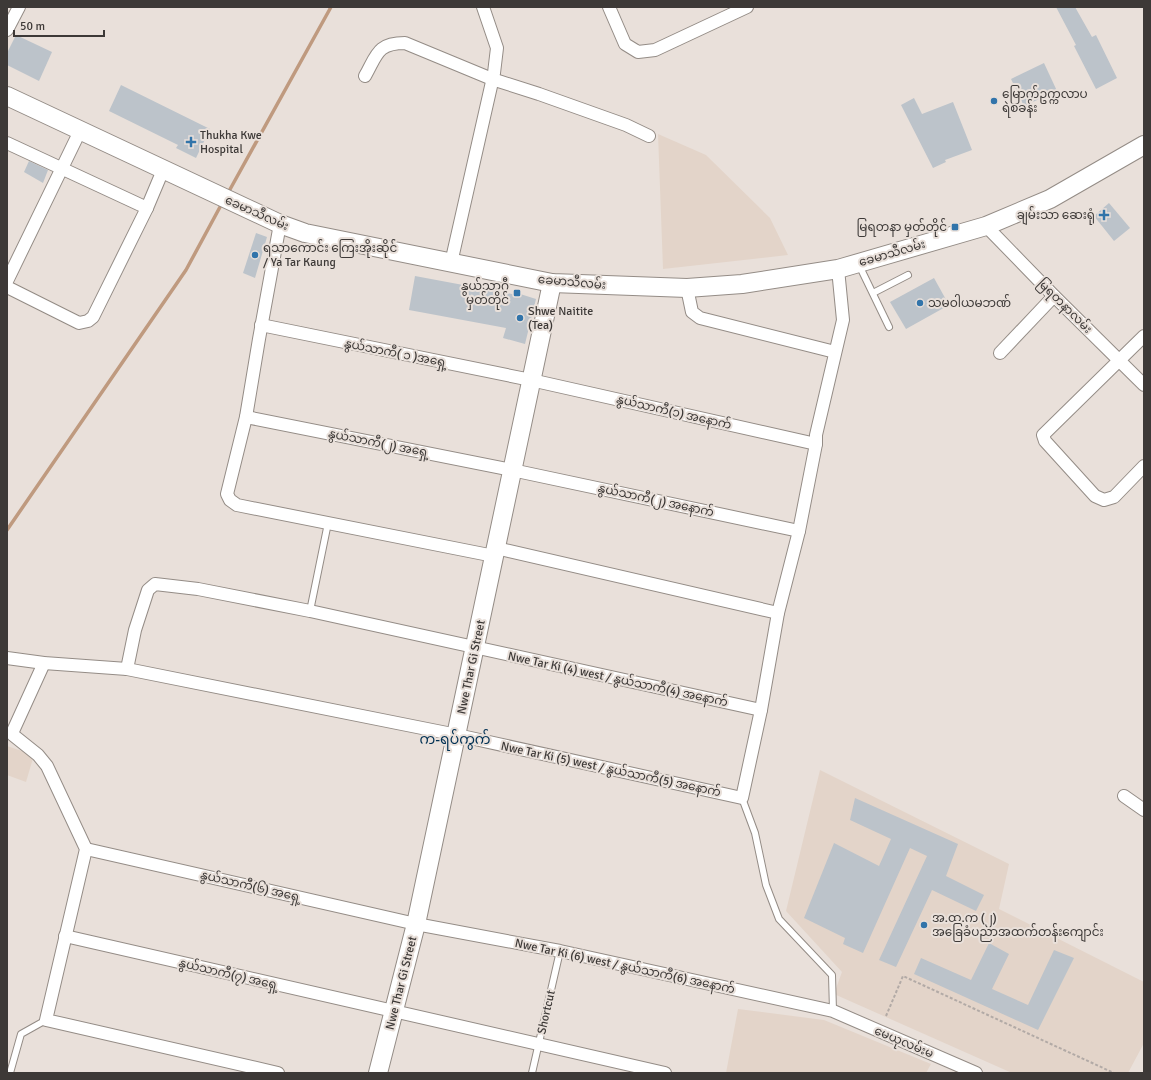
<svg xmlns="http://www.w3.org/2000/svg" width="1151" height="1080" font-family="Signika,'Noto Sans Myanmar',sans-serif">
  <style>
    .built { fill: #e3d4c9 }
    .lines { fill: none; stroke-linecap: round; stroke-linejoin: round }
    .stream { stroke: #bf9a7f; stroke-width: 3.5 }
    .building { fill: #bcc3ca }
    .lane-casing { stroke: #948c86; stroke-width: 8 }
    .street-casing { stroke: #948c86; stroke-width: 14 }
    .secondary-casing { stroke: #948c86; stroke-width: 20 }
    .path { stroke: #b2aaa6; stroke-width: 2; stroke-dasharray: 3 2; stroke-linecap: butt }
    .lane { stroke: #fff; stroke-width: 6 }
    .street { stroke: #fff; stroke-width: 12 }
    .secondary { stroke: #fff; stroke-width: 18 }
    .poi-dot { fill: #3174aa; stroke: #e9e0da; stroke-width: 1.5 }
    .labels { text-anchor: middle; stroke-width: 4; stroke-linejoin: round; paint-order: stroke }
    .poi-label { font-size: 12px; fill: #3d3937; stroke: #e9e0da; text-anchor: start }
    .street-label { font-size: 12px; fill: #3d3937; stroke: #e9e0da }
    .quarter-label { font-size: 14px; fill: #003053; stroke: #e9e0da }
  </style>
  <rect width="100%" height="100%" fill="#e9e0da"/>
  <g class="built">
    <polygon points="658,134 706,155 770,218 788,255 663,269"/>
    <polygon points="7,746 34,755 26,782 7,775"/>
    <polygon points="820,770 1009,864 999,909 1144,982 1144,1043 1128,1073 1012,1073 834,994 842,972 786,911"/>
    <polygon points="738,1009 824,1020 931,1064 926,1073 726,1073"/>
  </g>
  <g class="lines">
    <g class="stream">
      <polyline points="228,193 331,7"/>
      <polyline points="7,530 186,270 220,207"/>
    </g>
  </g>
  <g class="building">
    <polygon points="1056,7 1075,7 1092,37 1096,35 1117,78 1096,89 1074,46 1076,45"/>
    <polygon points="16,35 52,52 39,81 7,65 7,53"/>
    <polygon points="1044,63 1057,91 1024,106 1011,79"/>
    <polygon points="121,85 210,129 196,158 176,148 178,145 109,111"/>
    <polygon points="914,98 922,114 953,102 972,150 945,160 946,162 933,168 901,105"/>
    <polygon points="29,161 48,170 43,183 24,172"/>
    <polygon points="1109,203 1130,228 1114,241 1094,216"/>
    <polygon points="256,233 267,237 255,278 243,273"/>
    <polygon points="415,276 517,295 517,293 536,299 525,344 503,338 506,328 409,310"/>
    <polygon points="934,278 949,305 906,329 890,302"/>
    <polygon points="855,798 958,844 946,876 984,895 976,911 932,890 896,967 879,960 927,856 910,848 863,953 843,944 845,938 804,918 834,843 879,866 891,839 850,820"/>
    <polygon points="989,943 1009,954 992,989 1028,1005 1054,950 1074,958 1038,1030 914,974 921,958 971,980"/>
  </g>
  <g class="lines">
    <g class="lane-casing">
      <g id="lane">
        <polyline points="859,265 889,327"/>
        <polyline points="873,293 908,275"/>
        <polyline points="310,611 328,523"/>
        <polyline points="742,798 755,833 766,885 779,919 832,975 833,1011"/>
        <polyline points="10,1073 21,1034 46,1020"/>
        <polyline points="532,1073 560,951"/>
      </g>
    </g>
    <g class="street-casing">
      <g id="street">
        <polyline points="609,7 625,44 638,52 655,50 747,7"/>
        <polyline points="7,30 19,7"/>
        <path d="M365 76C377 55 377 43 405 43L492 79 539 94 626 125 649 136"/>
        <polyline points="7,143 147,208"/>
        <polyline points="280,224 259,339 246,417 227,494 230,500 237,505 494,556"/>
        <polyline points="986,226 1054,296 1144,385"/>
        <polyline points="451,263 494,73 497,48 483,7"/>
        <polyline points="7,281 80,131"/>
        <polyline points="7,287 79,323 88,321 93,317 147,208 163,170"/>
        <polyline points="687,288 692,312 700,318 835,352"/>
        <polyline points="261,325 531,380 816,444"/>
        <polyline points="1144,336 1043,435 1045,441 1095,496 1104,500 1114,497 1144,466"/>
        <polyline points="1000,353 1054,296"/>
        <polyline points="246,417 512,470 799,531"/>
        <polyline points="496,548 778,613"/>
        <polyline points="7,658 44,663 127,669 457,735 742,798 761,710 778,613 799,531 816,444 816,435 843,320 838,269"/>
        <polyline points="44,663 13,731 13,735 38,755 47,766 86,849 46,1020 278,1073"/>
        <polyline points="127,669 135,630 148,590 155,584 198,589 310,611 761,710"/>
        <polyline points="1124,796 1144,810"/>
        <polyline points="86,849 416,924 560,951 833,1011 976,1073"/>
        <polyline points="65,936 665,1073"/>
      </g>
    </g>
    <g class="secondary-casing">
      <g id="secondary">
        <polyline points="7,96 280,224 305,233 552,283 687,288 742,284 838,269 986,226 1050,199 1144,145"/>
        <polyline points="378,1073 416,924 552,283"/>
      </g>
    </g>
    <polyline class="path" points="886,1016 903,976 1114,1073"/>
    <use href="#lane" class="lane"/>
    <use href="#street" class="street"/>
    <use href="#secondary" class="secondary"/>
  </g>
  <g class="poi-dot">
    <circle cx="994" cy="101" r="4"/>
    <path d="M189 136h4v4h4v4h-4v4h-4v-4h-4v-4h4z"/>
    <path d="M1102 209h4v4h4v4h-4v4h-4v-4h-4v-4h4z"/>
    <rect x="951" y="223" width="8" height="8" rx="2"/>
    <circle cx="255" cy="255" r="4"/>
    <rect x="513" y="289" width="8" height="8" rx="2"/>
    <circle cx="920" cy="303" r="4"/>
    <circle cx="520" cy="318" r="4"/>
    <circle cx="924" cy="925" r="4"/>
  </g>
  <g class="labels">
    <g class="poi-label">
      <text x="1002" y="98">မြောက်ဥက္ကလာပ<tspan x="1002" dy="14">ရဲစခန်း</tspan></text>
      <text x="200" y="139">Thukha Kwe<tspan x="200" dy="14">Hospital</tspan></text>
      <text x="1095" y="219" text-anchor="end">ချမ်းသာ ဆေးရုံ</text>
      <text x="947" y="231" text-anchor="end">မြရတနာ မှတ်တိုင်</text>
      <text x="263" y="252">ရသာကောင်း ကြေးအိုးဆိုင်<tspan x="263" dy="14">/ Ya Tar Kaung</tspan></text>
      <text x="509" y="290" text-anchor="end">နွယ်သာဂီ<tspan x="509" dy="14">မှတ်တိုင်</tspan></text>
      <text x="928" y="307">သမဝါယမဘဏ်</text>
      <text x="528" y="315">Shwe Naitite<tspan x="528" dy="14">(Tea)</tspan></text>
      <text x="932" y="922">အ.ထ.က (၂)<tspan x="932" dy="14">အခြေခံပညာအထက်တန်းကျောင်း</tspan></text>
    </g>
    <g class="street-label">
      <text transform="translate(257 213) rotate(24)" y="4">ခေမာသီလမ်း</text>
      <text transform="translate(892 253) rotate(-16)" y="4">ခေမာသီလမ်း</text>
      <text transform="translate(572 282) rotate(5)" y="4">ခေမာသီလမ်း</text>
      <text transform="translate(1065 306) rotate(45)" y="4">မြရတနာလမ်း</text>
      <text transform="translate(396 353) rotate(11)" y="4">နွယ်သာကီ( ၁ )အရှေ့</text>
      <text transform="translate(674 412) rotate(13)" y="4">နွယ်သာကီ(၁) အနောက်</text>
      <text transform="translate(379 443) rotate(11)" y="4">နွယ်သာကီ(၂) အရှေ့</text>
      <text transform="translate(656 500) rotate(12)" y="4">နွယ်သာကီ(၂) အနောက်</text>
      <text transform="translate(471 667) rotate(-78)" y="4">Nwe Thar Gi Street</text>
      <text transform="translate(618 679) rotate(12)" y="4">Nwe Tar Ki (4) west / နွယ်သာကီ(4) အနောက်</text>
      <text transform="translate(611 769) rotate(12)" y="4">Nwe Tar Ki (5) west / နွယ်သာကီ(5) အနောက်</text>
      <text transform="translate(251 886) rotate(13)" y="4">နွယ်သာကီ(၆) အရှေ့</text>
      <text transform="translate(625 966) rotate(12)" y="4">Nwe Tar Ki (6) west / နွယ်သာကီ(6) အနောက်</text>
      <text transform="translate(229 974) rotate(13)" y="4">နွယ်သာကီ(၇) အရှေ့</text>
      <text transform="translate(401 983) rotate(-76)" y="4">Nwe Thar Gi Street</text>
      <text transform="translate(546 1012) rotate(-77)" y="4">Shortcut</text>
      <text transform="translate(904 1042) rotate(23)" y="4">မေယုလမ်းမ</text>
    </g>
    <g class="quarter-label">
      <text x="455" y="744">က-ရပ်ကွက်</text>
    </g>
  </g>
  <rect width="1151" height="1080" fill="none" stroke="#3d3937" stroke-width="16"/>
  <path d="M14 30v6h90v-6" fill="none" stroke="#3d3937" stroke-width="2"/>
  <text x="20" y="30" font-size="12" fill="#3d3937" stroke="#e9e0da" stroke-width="3" paint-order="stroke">50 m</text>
</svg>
